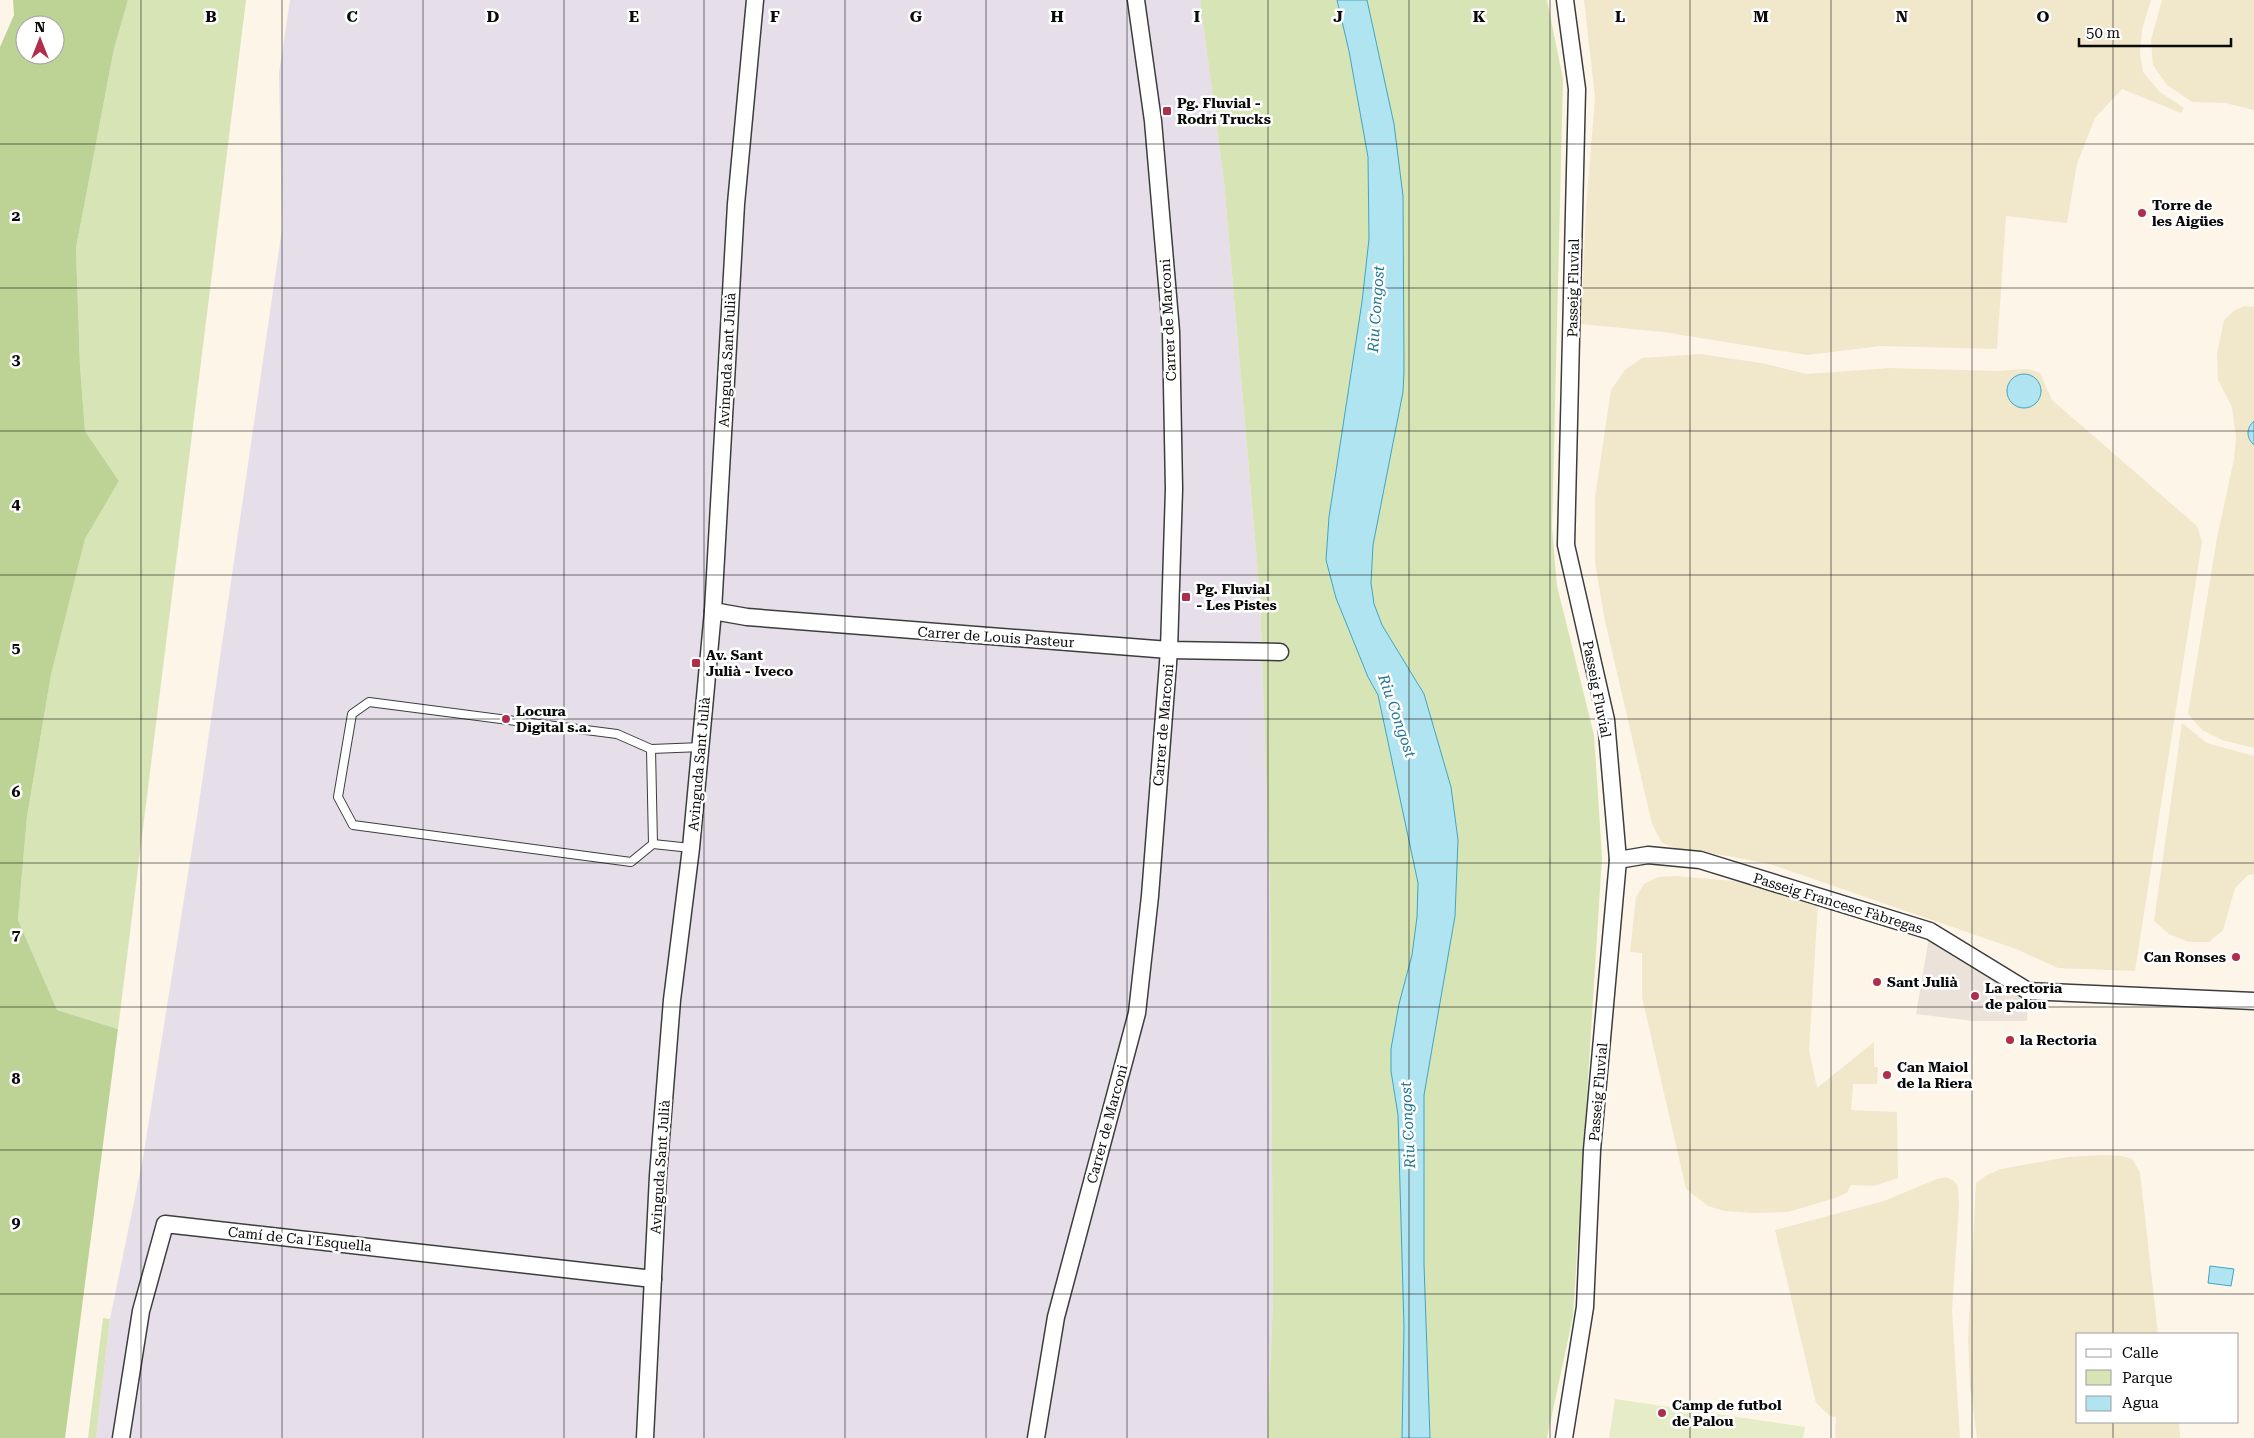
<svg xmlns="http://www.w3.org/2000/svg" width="2254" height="1438" font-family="'Roboto Serif',serif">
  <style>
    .industrial { fill: #e6dee9 }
    .farmland { fill: #f1e7cb }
    .green { fill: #d6e4b6 }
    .forest { fill: #bdd396; fill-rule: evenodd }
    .pitch { fill: #e6ecc7 }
    .plaza { fill: #ebe3da }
    .water { fill: #b1e4f1; stroke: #3ea5c2 }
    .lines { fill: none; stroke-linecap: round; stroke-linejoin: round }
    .service-casing { stroke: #3d3d3d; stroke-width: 10 }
    .minor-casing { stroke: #3d3d3d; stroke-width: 19 }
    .service { stroke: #fff; stroke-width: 8 }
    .minor { stroke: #fff; stroke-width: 16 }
    .grid { fill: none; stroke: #0a0a0a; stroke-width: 1; stroke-opacity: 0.55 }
    .poi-dot { fill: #ae2e4b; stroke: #fff; stroke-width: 2 }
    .labels { text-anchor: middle; stroke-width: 5; stroke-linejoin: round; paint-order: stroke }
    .poi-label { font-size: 14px; font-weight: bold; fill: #0a0a0a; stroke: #fff; text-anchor: start }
    .street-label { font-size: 14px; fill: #0a0a0a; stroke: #fff }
    .water-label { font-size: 15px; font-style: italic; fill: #1e7390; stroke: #fff }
    .grid-label { font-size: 16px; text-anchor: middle; font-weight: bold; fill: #0a0a0a; stroke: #fff; stroke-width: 5; stroke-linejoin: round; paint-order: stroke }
  </style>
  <rect width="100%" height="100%" fill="#fdf5e8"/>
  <polygon class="industrial" points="290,0 1200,0 1224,182 1260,597 1270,891 1273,1301 1267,1438 96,1438 110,1319 143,1158 197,817 282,229 279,73"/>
  <g class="farmland">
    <polygon points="1584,0 2151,0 2142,30 2140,54 2143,72 2160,92 2184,108 2181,113 2122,89 2095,118 2077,164 2067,223 2006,216 1997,349 1881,346 1807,355 1663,332 1581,324 1586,208 1595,98"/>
    <polygon points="2162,0 2254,0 2254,110 2225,103 2192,102 2167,85 2153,65 2151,40"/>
    <polygon points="2245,306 2254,307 2254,748 2222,740 2202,730 2188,714 2217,538 2234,459 2236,437 2232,407 2218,380 2217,354 2224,320 2235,310"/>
    <polygon points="1700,354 1761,363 1807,374 1890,368 1998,371 2028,369 2040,373 2052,400 2197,526 2202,542 2135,971 2058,968 2016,949 1770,864 1728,856 1678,849 1662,843 1652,824 1605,621 1595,563 1595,497 1611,390 1625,370 1642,358"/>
    <polygon points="2182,723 2207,743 2254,756 2254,874 2248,875 2235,888 2223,930 2209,942 2189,942 2169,934 2154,921"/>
    <polygon points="1676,876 1734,881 1818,904 1809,1050 1817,1088 1874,1042 1874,1067 1878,1067 1877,1084 1853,1084 1851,1110 1897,1112 1898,1178 1874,1186 1851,1185 1847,1193 1835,1198 1788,1212 1753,1213 1724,1211 1708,1206 1686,1189 1642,997 1642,953 1630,952 1636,897 1644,884 1658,877"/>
    <polygon points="2103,1155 2123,1156 2132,1159 2140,1172 2158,1334 2078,1334 2078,1422 2179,1422 2180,1438 1977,1438 1970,1386 1968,1339 1976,1183 1987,1175 2001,1169 2068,1157"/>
    <polygon points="1946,1177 1954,1181 1958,1186 1959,1206 1952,1310 1960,1438 1835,1438 1836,1417 1830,1416 1816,1403 1775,1230 1884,1201 1937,1179"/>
  </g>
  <g class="green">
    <polygon points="128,0 246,0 118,1029 57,1010 18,920 27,817 51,675 85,539 119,481 85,431 80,366 76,248 114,49"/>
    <polygon points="1200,0 1337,0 1349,51 1368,157 1369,239 1362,302 1329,517 1326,560 1336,598 1368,677 1378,695 1418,883 1417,917 1412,955 1399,1004 1391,1049 1391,1071 1398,1115 1404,1327 1402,1438 1267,1438 1273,1301 1270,891 1260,597 1224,182"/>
    <polygon points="1367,0 1547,0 1563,79 1552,528 1557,586 1594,735 1602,857 1573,1316 1547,1438 1430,1438 1424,1264 1424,1095 1455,916 1458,840 1451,787 1424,694 1382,625 1374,604 1371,583 1373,545 1403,392 1404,372 1403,196 1394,124"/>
    <polygon points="103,1318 110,1319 96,1438 88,1438"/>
  </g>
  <path class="forest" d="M13 0H128L114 49 76 248 80 366 85 431 119 481 85 539 51 675 27 817 18 920 57 1010 118 1029 65 1438H0V47L14 15ZM25 25H55V55H25Z"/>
  <polygon class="pitch" points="1615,1399 1805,1427 1803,1438 1609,1438"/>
  <polygon class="plaza" points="1930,931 2028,991 2027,1021 1973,1021 1916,1014"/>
  <g class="water">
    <polygon points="1337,0 1367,0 1394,124 1403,196 1404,372 1403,392 1373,545 1371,583 1374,604 1382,625 1424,694 1451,787 1458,840 1455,916 1424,1095 1424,1264 1430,1438 1402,1438 1404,1327 1398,1115 1391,1071 1391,1049 1399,1004 1412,955 1417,917 1418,883 1378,695 1368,677 1336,598 1326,560 1329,517 1362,302 1369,239 1368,157 1349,51"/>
    <circle cx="2024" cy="391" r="17"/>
    <path d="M2254 421V445C2246 438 2246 428 2254 421Z"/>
    <polygon points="2210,1266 2234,1269 2231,1286 2208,1283"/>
  </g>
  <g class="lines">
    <g class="service-casing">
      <g id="service">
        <polyline points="651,749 653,844"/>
        <polyline points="691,848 653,844 631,862 353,825 338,797 352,714 369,702 617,734 651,749 702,747"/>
      </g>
    </g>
    <g class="minor-casing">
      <g id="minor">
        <polyline points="713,611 747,617 1169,650 1280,652"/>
        <polyline points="1618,860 1648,855 1700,860 1930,931 2028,991 2254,1001"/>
        <polyline points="121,1438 141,1311 165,1224 653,1279"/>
        <polyline points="645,1438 658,1176 672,1000 691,848 713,611 736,204 755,0"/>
        <polyline points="1036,1438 1056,1317 1137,1013 1150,896 1169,650 1174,489 1171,331 1153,121 1136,0"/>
        <polyline points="1564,1438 1585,1307 1592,1150 1618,860 1606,720 1566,545 1577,89 1565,0"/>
      </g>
    </g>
    <use href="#service" class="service"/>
    <use href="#minor" class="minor"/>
  </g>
  <path class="grid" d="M141 0V1438M282 0V1438M423 0V1438M564 0V1438M704 0V1438M845 0V1438M986 0V1438M1127 0V1438M1268 0V1438M1409 0V1438M1550 0V1438M1690 0V1438M1831 0V1438M1972 0V1438M2113 0V1334M0 144H2254M0 288H2254M0 431H2254M0 575H2254M0 719H2254M0 863H2254M0 1007H2254M0 1150H2254M0 1294H2254M2113 1422V1438"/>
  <g class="poi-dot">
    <rect x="1162" y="106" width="10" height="10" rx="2.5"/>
    <circle cx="2142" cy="213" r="5"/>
    <rect x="1181" y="592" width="10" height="10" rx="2.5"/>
    <rect x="691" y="658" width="10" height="10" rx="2.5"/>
    <circle cx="506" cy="719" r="5"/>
    <circle cx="2236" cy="957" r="5"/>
    <circle cx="1877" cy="982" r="5"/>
    <circle cx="1975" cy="996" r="5"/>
    <circle cx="2010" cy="1040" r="5"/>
    <circle cx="1887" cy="1075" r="5"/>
    <circle cx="1662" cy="1413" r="5"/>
  </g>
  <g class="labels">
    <g class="poi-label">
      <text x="1177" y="108">Pg. Fluvial -<tspan x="1177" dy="16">Rodri Trucks</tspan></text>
      <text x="2152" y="210">Torre de<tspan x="2152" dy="16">les Aigües</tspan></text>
      <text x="1196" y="594">Pg. Fluvial<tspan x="1196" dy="16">- Les Pistes</tspan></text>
      <text x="706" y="660">Av. Sant<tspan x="706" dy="16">Julià - Iveco</tspan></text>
      <text x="516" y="716">Locura<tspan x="516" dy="16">Digital s.a.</tspan></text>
      <text x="2226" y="962" text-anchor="end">Can Ronses</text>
      <text x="1887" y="987">Sant Julià</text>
      <text x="1985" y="993">La rectoria<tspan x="1985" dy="16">de palou</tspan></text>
      <text x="2020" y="1045">la Rectoria</text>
      <text x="1897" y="1072">Can Maiol<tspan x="1897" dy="16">de la Riera</tspan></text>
      <text x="1672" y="1410">Camp de futbol<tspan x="1672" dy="16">de Palou</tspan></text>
    </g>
    <g class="street-label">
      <text transform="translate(1573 288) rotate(-89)" y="5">Passeig Fluvial</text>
      <text transform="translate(1168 320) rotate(-93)" y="5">Carrer de Marconi</text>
      <text transform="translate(727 360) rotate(-87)" y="5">Avinguda Sant Julià</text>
      <text transform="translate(996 637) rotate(4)" y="5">Carrer de Louis Pasteur</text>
      <text transform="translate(1597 689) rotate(79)" y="5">Passeig Fluvial</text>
      <text transform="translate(1163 725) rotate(-85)" y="5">Carrer de Marconi</text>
      <text transform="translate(699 764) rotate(-85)" y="5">Avinguda Sant Julià</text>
      <text transform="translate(1838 903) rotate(17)" y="5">Passeig Francesc Fàbregas</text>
      <text transform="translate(1598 1092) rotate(-85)" y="5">Passeig Fluvial</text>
      <text transform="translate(1107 1124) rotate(-75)" y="5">Carrer de Marconi</text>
      <text transform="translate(660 1167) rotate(-86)" y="5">Avinguda Sant Julià</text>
      <text transform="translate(300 1239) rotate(6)" y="5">Camí de Ca l'Esquella</text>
    </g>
    <g class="water-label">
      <text transform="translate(1376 309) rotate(-86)" y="5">Riu Congost</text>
      <text transform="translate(1397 716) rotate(71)" y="5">Riu Congost</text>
      <text transform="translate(1408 1125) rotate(-93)" y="5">Riu Congost</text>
    </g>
  </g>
  <g class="grid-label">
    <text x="211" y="22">B</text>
    <text x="352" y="22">C</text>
    <text x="493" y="22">D</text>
    <text x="634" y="22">E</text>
    <text x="775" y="22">F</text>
    <text x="916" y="22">G</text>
    <text x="1057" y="22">H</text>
    <text x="1197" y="22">I</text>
    <text x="1338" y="22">J</text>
    <text x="1479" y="22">K</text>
    <text x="1620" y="22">L</text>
    <text x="1761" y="22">M</text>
    <text x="1902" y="22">N</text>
    <text x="2043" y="22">O</text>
    <text x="16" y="221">2</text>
    <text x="16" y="365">3</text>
    <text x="16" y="509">4</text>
    <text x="16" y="653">5</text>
    <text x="16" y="797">6</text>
    <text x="16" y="940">7</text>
    <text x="16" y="1084">8</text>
    <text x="16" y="1228">9</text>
  </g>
  <rect x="2076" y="1333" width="162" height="90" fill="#ffffff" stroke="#9d9d9d"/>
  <rect x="2086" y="1349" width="25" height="8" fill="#ffffff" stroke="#9d9d9d"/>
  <text x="2122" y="1358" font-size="15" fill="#0a0a0a">Calle</text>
  <rect x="2086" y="1370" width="25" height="15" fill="#d6e4b6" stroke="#9d9d9d"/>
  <text x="2122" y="1383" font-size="15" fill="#0a0a0a">Parque</text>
  <rect x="2086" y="1396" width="25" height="15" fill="#b1e4f1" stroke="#9d9d9d"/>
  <text x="2122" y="1408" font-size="15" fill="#0a0a0a">Agua</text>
  <g transform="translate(40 40)"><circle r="24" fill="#ffffff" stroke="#9d9d9d"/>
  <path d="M0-4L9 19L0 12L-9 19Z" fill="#ae2e4b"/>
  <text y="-8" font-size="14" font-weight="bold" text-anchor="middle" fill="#0a0a0a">N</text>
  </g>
  <path d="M2079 38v8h152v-8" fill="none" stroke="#0a0a0a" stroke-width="2.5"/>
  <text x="2086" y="38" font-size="15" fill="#0a0a0a" stroke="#ffffff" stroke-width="4" paint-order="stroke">50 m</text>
</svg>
